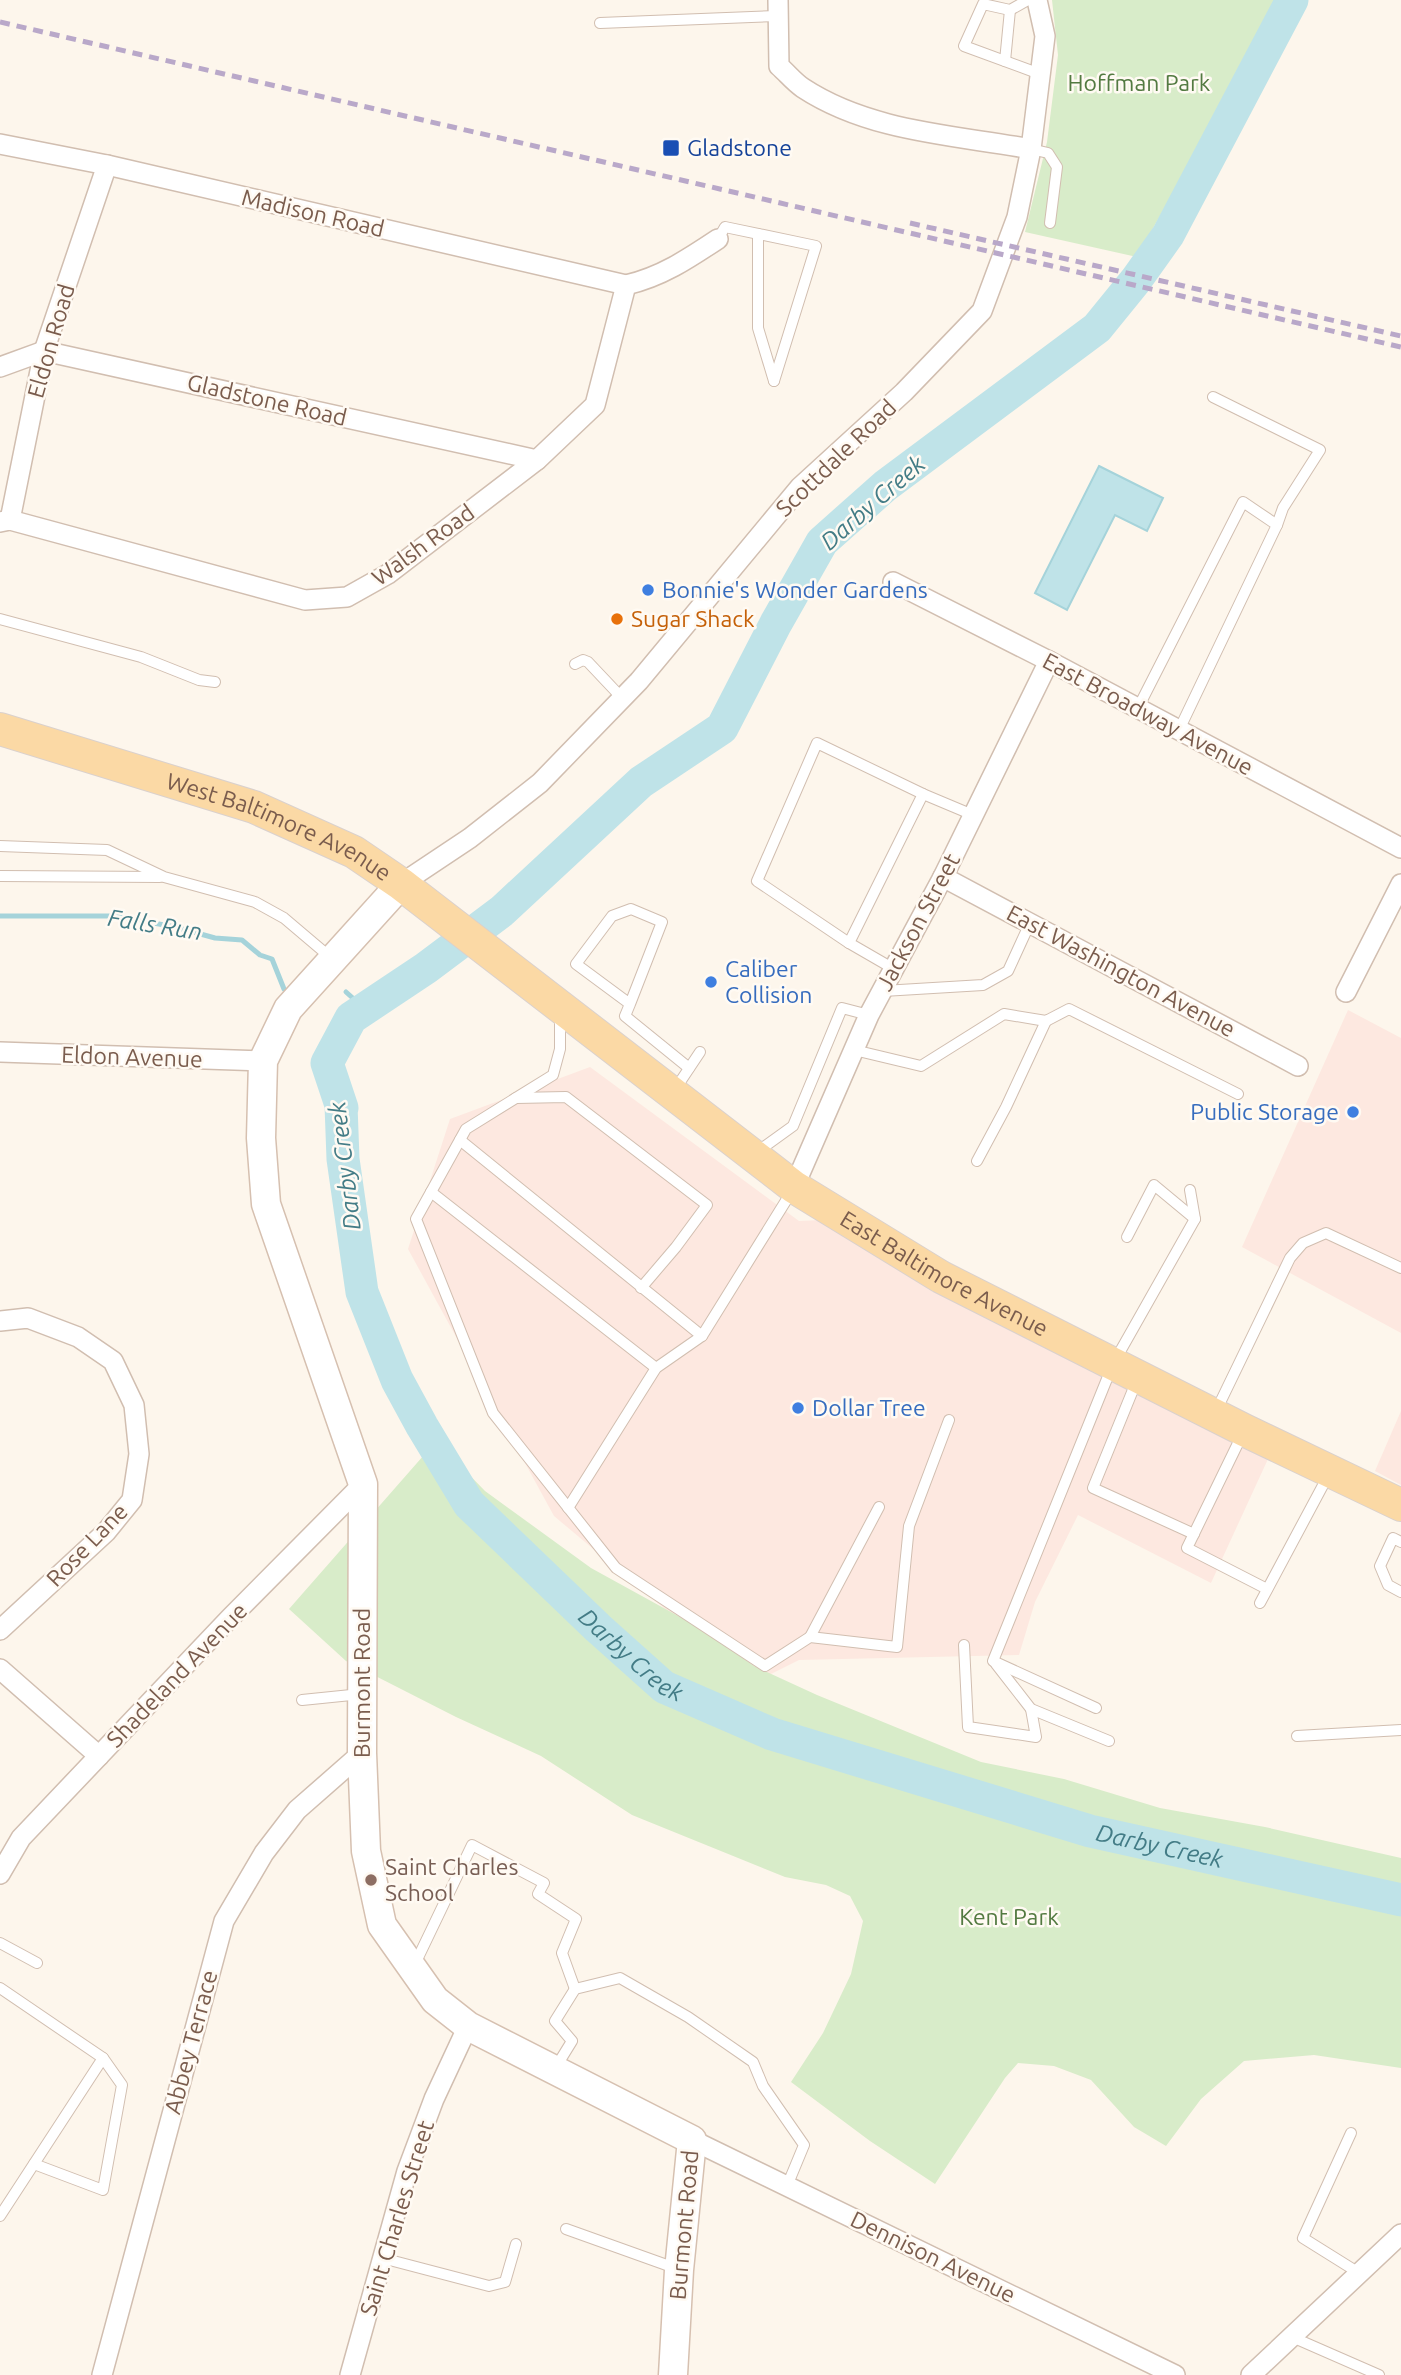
<svg xmlns="http://www.w3.org/2000/svg" width="1401" height="2375" font-family="Ubuntu,sans-serif">
  <style>
    .commercial { fill: #fde8e0 }
    .green { fill: #d8ecc9 }
    .water { fill: #bfe3e8; stroke: #a5d3da; stroke-width: 2 }
    .lines { fill: none; stroke-linecap: round; stroke-linejoin: round }
    .stream { stroke: #a5d3da; stroke-width: 5 }
    .river { stroke: #bfe3e8; stroke-width: 33 }
    .lane-casing { stroke: #d1beb0; stroke-width: 12 }
    .street-casing { stroke: #d1beb0; stroke-width: 22 }
    .secondary-casing { stroke: #d6c0b0; stroke-width: 31 }
    .primary-casing { stroke: #dad1cd; stroke-width: 34 }
    .lane { stroke: #fff; stroke-width: 10 }
    .street { stroke: #fff; stroke-width: 19 }
    .secondary { stroke: #fff; stroke-width: 28 }
    .primary { stroke: #fbd9a5; stroke-width: 32 }
    .rail { stroke: #b9a8c9; stroke-width: 5; stroke-dasharray: 10 7; stroke-linecap: butt }
    .transit-dot { fill: #1a4fb4; stroke: #fffaf3; stroke-width: 2.5 }
    .shop-dot { fill: #3f7fe0; stroke: #fffaf3; stroke-width: 2.5 }
    .food-dot { fill: #e8710a; stroke: #fffaf3; stroke-width: 2.5 }
    .education-dot { fill: #8d6e63; stroke: #fffaf3; stroke-width: 2.5 }
    .labels { text-anchor: middle; stroke-width: 5; stroke-linejoin: round; paint-order: stroke }
    .park-label { font-size: 23px; fill: #537a41; stroke: #fffaf3 }
    .transit-label { font-size: 23px; fill: #164399; stroke: #fffaf3; text-anchor: start }
    .street-label { font-size: 23px; fill: #7a5c4d; stroke: #fffaf3 }
    .shop-label { font-size: 23px; fill: #366cbe; stroke: #fffaf3; text-anchor: start }
    .food-label { font-size: 23px; fill: #c56008; stroke: #fffaf3; text-anchor: start }
    .education-label { font-size: 23px; fill: #785e54; stroke: #fffaf3; text-anchor: start }
    .water-label { font-size: 24px; font-style: italic; fill: #437c86; stroke: #fffaf3 }
  </style>
  <rect width="100%" height="100%" fill="#fdf6ec"/>
  <g class="commercial">
    <polygon points="1348,1010 1401,1038 1401,1333 1242,1247"/>
    <polygon points="590,1067 799,1221 822,1220 1268,1459 1211,1583 1078,1515 1035,1602 1019,1655 799,1660 753,1683 554,1516 408,1249 450,1119"/>
    <polygon points="1401,1411 1401,1485 1375,1471"/>
  </g>
  <g class="green">
    <polygon points="1052,0 1280,0 1137,257 1025,232 1047,142 1058,55"/>
    <polygon points="438,1439 449,1454 485,1491 591,1568 700,1628 754,1666 817,1695 981,1762 1064,1779 1160,1808 1265,1827 1401,1858 1401,2068 1314,2055 1244,2061 1201,2099 1166,2146 1134,2127 1091,2080 1054,2066 1018,2063 1005,2078 935,2184 870,2141 791,2082 823,2033 851,1974 863,1921 850,1896 826,1885 785,1877 632,1815 541,1756 456,1717 346,1661 289,1609"/>
  </g>
  <polygon class="water" points="1099,466 1163,498 1147,531 1115,515 1067,610 1035,593"/>
  <g class="lines">
    <g class="stream">
      <polyline points="0,916 116,916 175,927 215,938 242,940 260,955 272,959 284,989"/>
      <polyline points="346,992 365,1009"/>
    </g>
    <path class="river" id="s1" d="M1292 0 1168 235 1136 280 1097 328 885 486 822 542 776 623 722 728 641 782 502 911 426 968 351 1018 327 1063 342 1108 341 1105 343 1159 362 1292 397 1380 422 1426 469 1504 598 1628 664 1687 772 1734 1090 1831 1401 1900"/>
    <g class="lane-casing">
      <g id="lane">
        <polyline points="1028,0 1010,10 983,4 964,46 1040,74"/>
        <polyline points="600,23 777,16"/>
        <polyline points="1005,61 1010,10"/>
        <polyline points="1031,149 1048,153 1057,167 1050,223"/>
        <polyline points="758,234 758,328 774,381"/>
        <polyline points="718,239 725,227 816,246 774,381"/>
        <polyline points="1213,397 1320,450 1283,508 1277,525"/>
        <polyline points="0,619 141,657 199,680 215,682"/>
        <polyline points="575,664 583,660 588,662 622,698"/>
        <polyline points="1138,708 1243,502 1277,525 1179,730"/>
        <polyline points="0,846 107,850 164,877 255,902 284,918 330,957"/>
        <polyline points="0,876 160,877"/>
        <polyline points="849,943 757,881 817,743 923,794"/>
        <polyline points="894,969 849,943 923,794 973,815"/>
        <polyline points="883,991 983,985 1008,971 1030,923"/>
        <polyline points="630,1004 576,964 612,916 631,909 662,922 630,1004 625,1016 689,1068"/>
        <polyline points="560,1016 560,1049 553,1075 466,1129 416,1219 493,1413 616,1568 765,1666 810,1637 897,1647 909,1526 949,1420"/>
        <polyline points="854,1050 921,1066 1004,1014 1046,1021 1069,1009 1238,1094"/>
        <polyline points="674,1091 700,1052"/>
        <polyline points="516,1098 566,1097 707,1205 676,1247 641,1288"/>
        <polyline points="460,1140 702,1336 656,1368 568,1508"/>
        <polyline points="757,1152 793,1126 842,1008 869,1015"/>
        <polyline points="977,1161 1006,1107 1046,1021"/>
        <polyline points="431,1192 656,1368"/>
        <polyline points="1127,1237 1154,1185 1195,1219"/>
        <polyline points="702,1336 792,1191"/>
        <polyline points="1137,1380 1093,1488 1194,1534"/>
        <polyline points="1216,1411 1290,1258 1303,1243 1326,1233 1401,1268"/>
        <polyline points="1243,1433 1187,1548 1267,1589"/>
        <polyline points="1401,1542 1393,1538 1380,1566 1388,1585 1401,1592"/>
        <polyline points="1260,1603 1329,1474"/>
        <polyline points="810,1637 879,1507"/>
        <polyline points="964,1645 968,1727 1036,1737 1031,1709"/>
        <polyline points="996,1664 1031,1709 1109,1741"/>
        <polyline points="302,1700 361,1694"/>
        <polyline points="1096,1708 993,1661 1113,1364 1195,1219 1190,1190"/>
        <polyline points="1297,1736 1401,1730"/>
        <polyline points="0,1943 37,1963"/>
        <polyline points="414,1966 472,1845 544,1883 538,1894 576,1919 562,1953 575,1989"/>
        <polyline points="0,1988 103,2058 122,2085 103,2190 34,2164"/>
        <polyline points="556,2067 572,2041 555,2021 575,1989 620,1978 688,2017 753,2062 763,2086 804,2145 787,2186"/>
        <polyline points="1351,2133 1303,2238 1359,2273"/>
        <polyline points="0,2216 103,2058"/>
        <polyline points="566,2229 675,2268"/>
        <polyline points="382,2258 489,2286 505,2282 516,2244"/>
        <polyline points="1292,2337 1379,2375"/>
      </g>
    </g>
    <g class="street-casing">
      <g id="street">
        <path d="M778 0 779 66C787 73 794 82 803 88 870 132 955 135 1031 149"/>
        <polyline points="0,144 107,165 626,285"/>
        <polyline points="0,367 44,351 537,460"/>
        <polyline points="10,520 44,351 107,165"/>
        <path d="M0 522 10 520 305 600 347 597 388 574 537 460 595 405 626 285C661 277 688 259 718 239"/>
        <polyline points="893,582 1049,661 1401,848"/>
        <polyline points="943,877 1298,1066"/>
        <polyline points="401,884 470,838 540,783 639,681 800,487 904,392 982,311 1017,217 1031,149 1045,36 1037,0"/>
        <polyline points="1346,992 1401,884"/>
        <polyline points="0,1052 263,1061"/>
        <polyline points="794,1187 869,1015 943,877 1049,661"/>
        <polyline points="0,1321 28,1318 78,1337 113,1361 134,1405 139,1454 132,1500 106,1532 0,1630"/>
        <polyline points="0,1669 99,1756"/>
        <polyline points="0,1874 21,1838 230,1618 363,1484"/>
        <polyline points="692,2140 1175,2375"/>
        <polyline points="102,2375 224,1921 264,1853 297,1810 362,1753"/>
        <polyline points="350,2375 407,2171 434,2099 468,2026"/>
        <polyline points="1251,2375 1401,2234"/>
      </g>
    </g>
    <g class="secondary-casing">
      <polyline id="secondary" points="401,884 288,1009 263,1061 261,1138 266,1204 363,1484 362,1753 366,1851 382,1925 435,2000 468,2026 692,2140 679,2270 673,2375"/>
    </g>
    <g class="primary-casing">
      <g id="primary">
        <path id="s2" d="M0 729 254 807 354 852 401 884 794 1187 941 1277 1244 1430 1401 1505"/>
      </g>
    </g>
    <use href="#lane" class="lane"/>
    <use href="#street" class="street"/>
    <use href="#secondary" class="secondary"/>
    <use href="#primary" class="primary"/>
    <g class="rail">
      <polyline points="0,22 1401,347"/>
      <polyline points="910,223 1401,336"/>
    </g>
  </g>
  <rect class="transit-dot" x="662" y="139" width="18" height="18" rx="3.5"/>
  <g class="shop-dot">
    <circle cx="648" cy="590" r="7"/>
    <circle cx="711" cy="982" r="7"/>
    <circle cx="1353" cy="1112" r="7"/>
    <circle cx="798" cy="1408" r="7"/>
  </g>
  <circle class="food-dot" cx="617" cy="619" r="7"/>
  <circle class="education-dot" cx="371" cy="1880" r="7"/>
  <g class="labels">
    <g class="park-label">
      <text x="1139" y="91">Hoffman Park</text>
      <text x="1009" y="1925">Kent Park</text>
    </g>
    <g class="transit-label">
      <text x="687" y="156">Gladstone</text>
    </g>
    <g class="street-label">
      <text transform="translate(313 213) rotate(13)" y="8">Madison Road</text>
      <text transform="translate(51 341) rotate(-74)" y="8">Eldon Road</text>
      <text transform="translate(267 400) rotate(13)" y="8">Gladstone Road</text>
      <text transform="translate(836 458) rotate(-44)" y="8">Scottdale Road</text>
      <text transform="translate(423 545) rotate(-36)" y="8">Walsh Road</text>
      <text transform="translate(1148 714) rotate(28)" y="8">East Broadway Avenue</text>
      <text dy="8" stroke="none"><textPath href="#s2" startOffset="296">West Baltimore Avenue</textPath></text>
      <text transform="translate(918 922) rotate(-62)" y="8">Jackson Street</text>
      <text transform="translate(1121 971) rotate(28)" y="8">East Washington Avenue</text>
      <text transform="translate(132 1057) rotate(2)" y="8">Eldon Avenue</text>
      <text dy="8" stroke="none"><textPath href="#s2" startOffset="1102">East Baltimore Avenue</textPath></text>
      <text transform="translate(87 1545) rotate(-46)" y="8">Rose Lane</text>
      <text transform="translate(177 1675) rotate(-46)" y="8">Shadeland Avenue</text>
      <text transform="translate(362 1683) rotate(-90)" y="8">Burmont Road</text>
      <text transform="translate(191 2042) rotate(-75)" y="8">Abbey Terrace</text>
      <text transform="translate(397 2218) rotate(-73)" y="8">Saint Charles Street</text>
      <text transform="translate(684 2225) rotate(-85)" y="8">Burmont Road</text>
      <text transform="translate(933 2257) rotate(26)" y="8">Dennison Avenue</text>
    </g>
    <g class="shop-label">
      <text x="662" y="598">Bonnie's Wonder Gardens</text>
      <text x="725" y="977">Caliber<tspan x="725" dy="26">Collision</tspan></text>
      <text x="1339" y="1120" text-anchor="end">Public Storage</text>
      <text x="812" y="1416">Dollar Tree</text>
    </g>
    <g class="food-label">
      <text x="631" y="627">Sugar Shack</text>
    </g>
    <g class="education-label">
      <text x="385" y="1875">Saint Charles<tspan x="385" dy="26">School</tspan></text>
    </g>
    <g class="water-label">
      <text transform="translate(873 503) rotate(-41)" y="8">Darby Creek</text>
      <text transform="translate(155 925) rotate(9)" y="8">Falls Run</text>
      <text transform="translate(345 1166) rotate(-97)" y="8">Darby Creek</text>
      <text dy="8" stroke="none"><textPath href="#s1" startOffset="2165">Darby Creek</textPath></text>
      <text dy="8" stroke="none"><textPath href="#s1" startOffset="2732">Darby Creek</textPath></text>
    </g>
  </g>
</svg>
